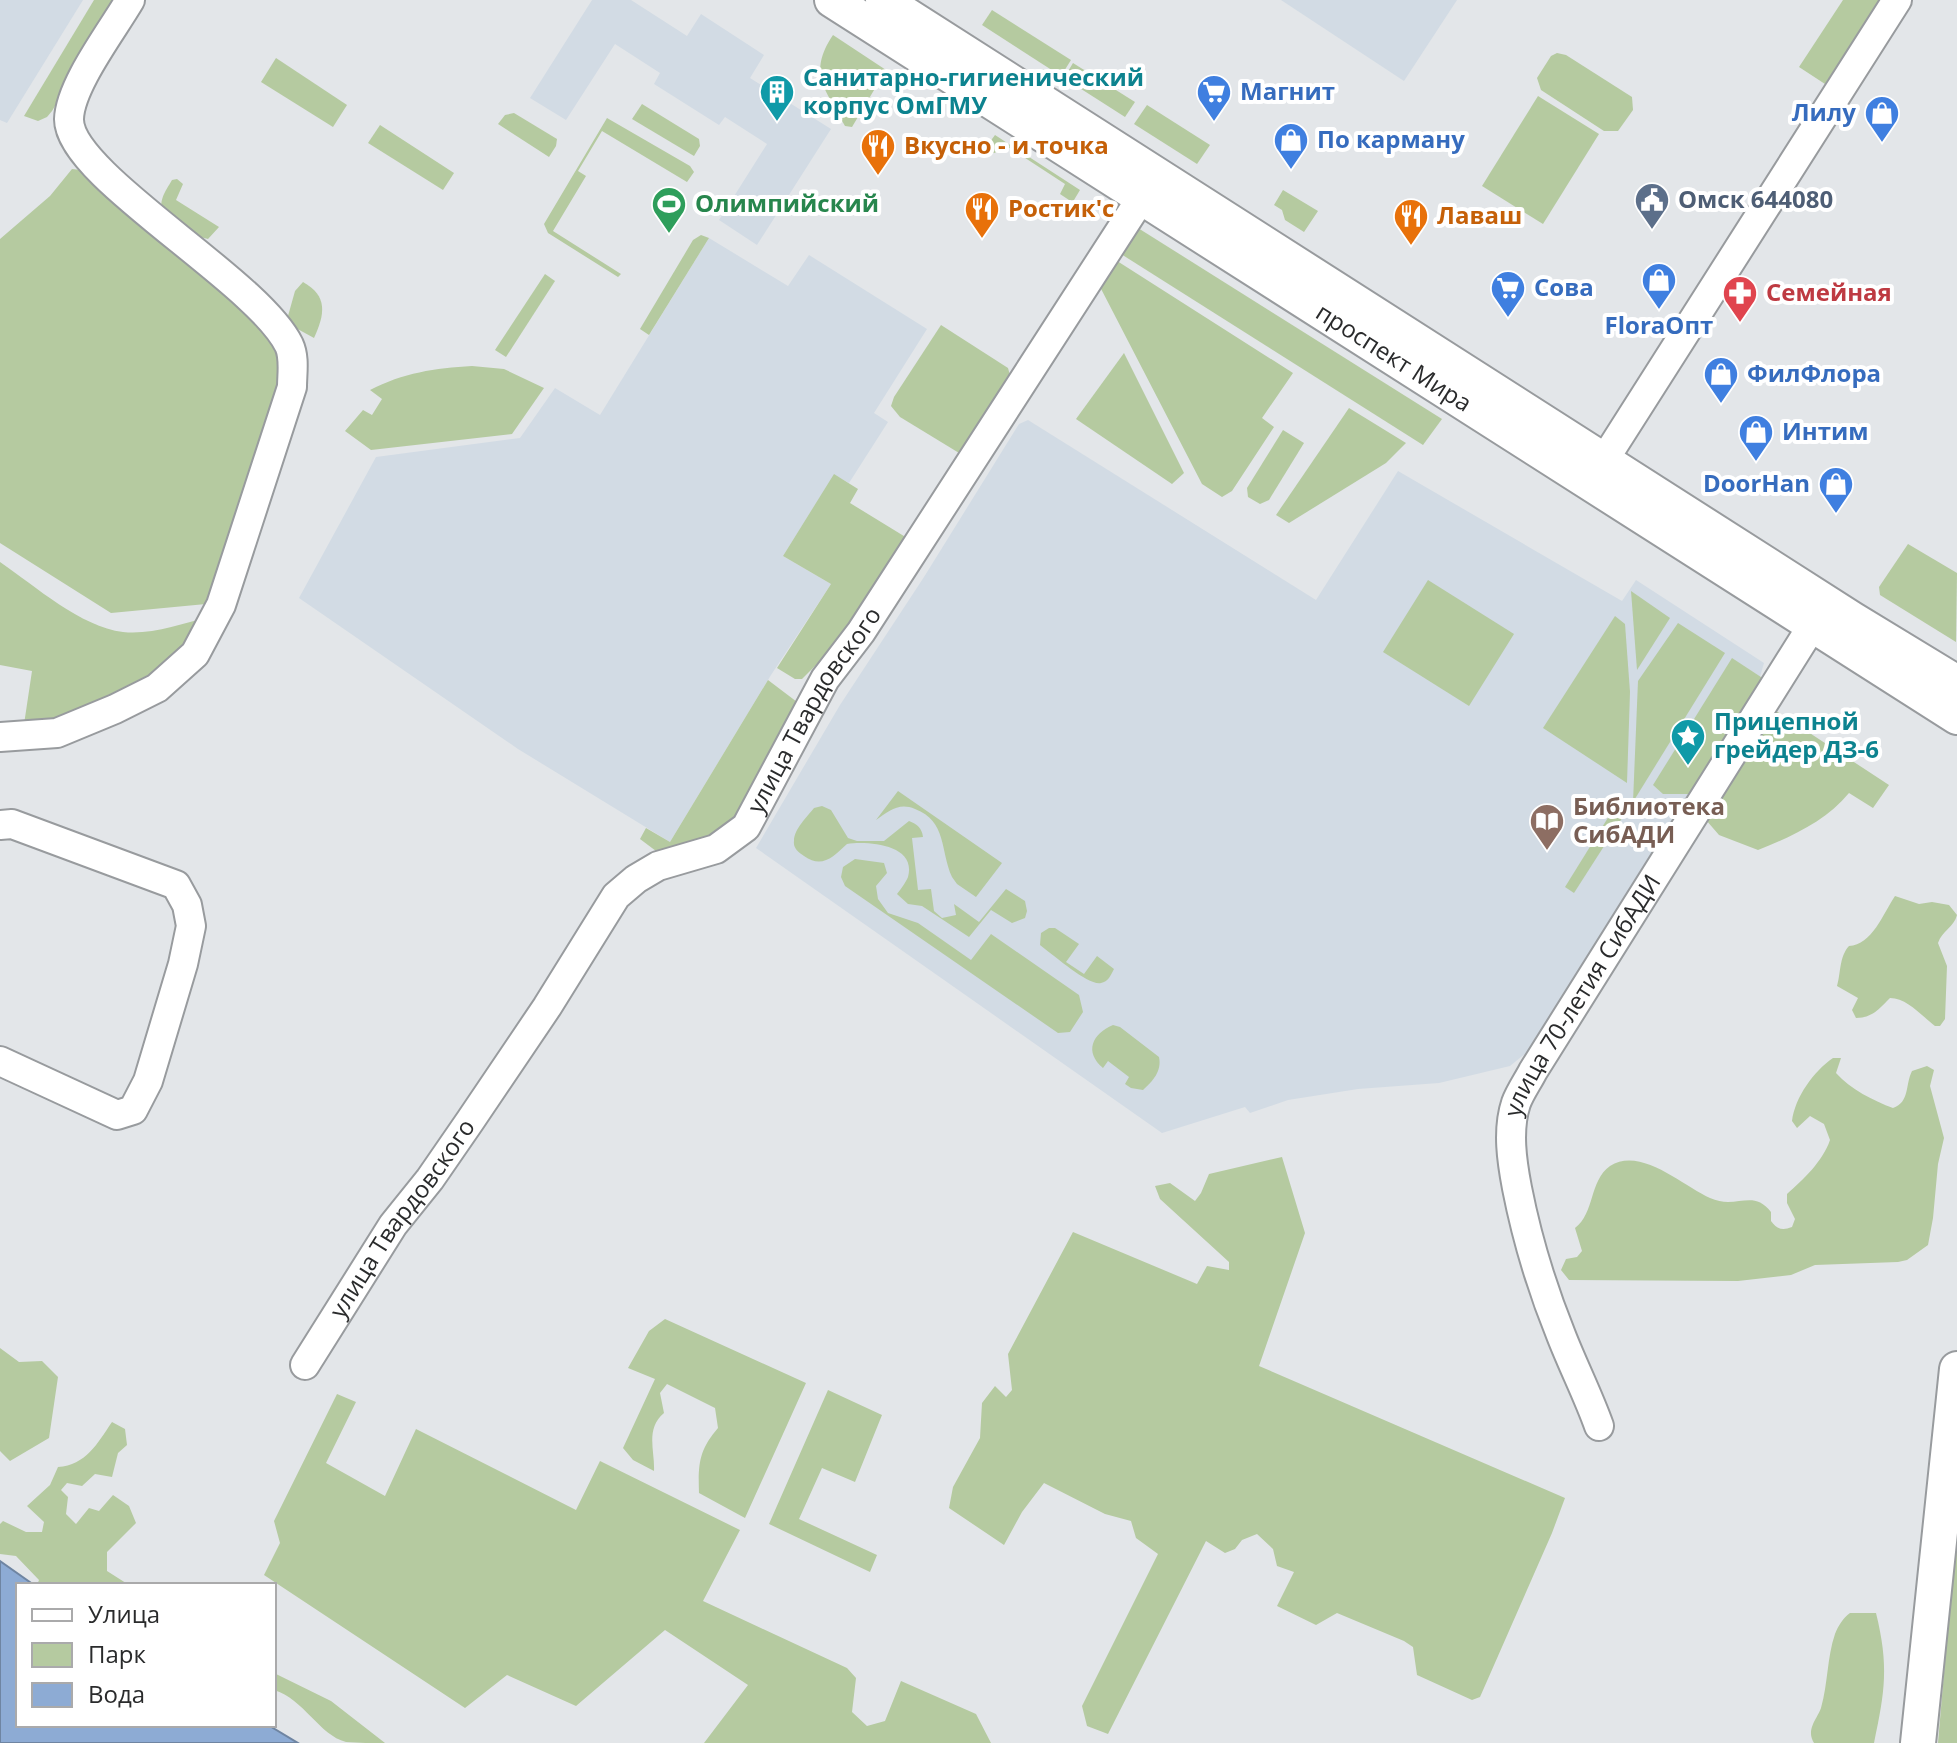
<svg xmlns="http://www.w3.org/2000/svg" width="1957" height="1743" font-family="'Open Sans',sans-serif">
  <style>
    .built { fill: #d2dbe4 }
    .green { fill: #b5caa0 }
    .water { fill: #8dabd4; stroke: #6f85a2; stroke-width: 2 }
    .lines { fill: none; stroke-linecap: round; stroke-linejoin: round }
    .minor-casing { stroke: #989b9e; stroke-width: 32 }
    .major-casing { stroke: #989b9e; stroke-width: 38 }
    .minor { stroke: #fff; stroke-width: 28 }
    .major { stroke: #fff; stroke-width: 34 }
    .labels { text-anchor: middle; stroke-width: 8; stroke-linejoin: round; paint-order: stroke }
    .culture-label { font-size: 24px; font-weight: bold; fill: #0d838f; stroke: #fff; text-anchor: start }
    .shop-label { font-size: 24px; font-weight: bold; fill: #366cbe; stroke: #fff; text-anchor: start }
    .food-label { font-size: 24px; font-weight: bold; fill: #c56008; stroke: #fff; text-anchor: start }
    .service-label { font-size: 24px; font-weight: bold; fill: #4e5e75; stroke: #fff; text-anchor: start }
    .leisure-label { font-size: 24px; font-weight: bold; fill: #27864d; stroke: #fff; text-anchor: start }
    .health-label { font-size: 24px; font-weight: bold; fill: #be3a42; stroke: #fff; text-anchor: start }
    .street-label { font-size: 24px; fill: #2a2b2c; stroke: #fff }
    .education-label { font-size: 24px; font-weight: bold; fill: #785e54; stroke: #fff; text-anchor: start }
  </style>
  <rect width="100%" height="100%" fill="#e3e6e9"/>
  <g class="built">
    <polygon points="0,0 83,0 7,123 0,120"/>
    <polygon points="592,0 631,0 687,36 701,14 764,55 750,78 831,129 757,245 719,220 767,144 725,117 719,125 654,84 660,73 615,44 566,120 530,98"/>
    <polygon points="1281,0 1457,0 1404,81"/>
    <polygon points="709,238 788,286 809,255 927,329 874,413 888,422 849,483 834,475 783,556 831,584 771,675 670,842 518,749 299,598 376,457 520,438 555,388 600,415"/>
    <polygon points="1028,420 1316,600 1398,471 1622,601 1636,580 1764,663 1760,677 1532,1048 1510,1066 1439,1083 1358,1089 1288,1100 1250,1113 1245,1107 1162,1133 756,848 840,705 924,577 1019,424"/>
  </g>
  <g class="green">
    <polygon points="94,0 118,0 52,111 47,117 38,121 24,116"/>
    <polygon points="1843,0 1880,0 1825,84 1799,67"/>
    <polygon points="992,10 1071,60 1061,76 982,25"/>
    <path d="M833 35 886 70 852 127 845 126C826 89 807 74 833 35Z"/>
    <polygon points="1557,53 1566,55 1632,97 1633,110 1618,131 1604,131 1541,90 1537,78 1551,56"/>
    <polygon points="276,58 347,105 333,127 261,82"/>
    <polygon points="1073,63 1135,102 1125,117 1064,78"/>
    <polygon points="1538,96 1599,134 1543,224 1482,186"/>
    <polygon points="642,104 699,139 700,146 694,156 632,119"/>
    <polygon points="1147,105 1210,145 1197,164 1134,124"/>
    <polygon points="514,113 557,139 556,146 549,157 498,124 505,115"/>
    <polygon points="607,118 690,166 694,172 687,182 602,131 578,171 586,176 553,231 621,274 618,277 548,233 544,224"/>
    <polygon points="380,125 454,173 443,190 368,143"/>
    <polygon points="995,135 1080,190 1074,200 1069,200 1060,194 1065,184 1002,143 995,153 989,152 986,147"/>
    <path d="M72 169 81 170C116 199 272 323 281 357 283 365 280 379 280 388L206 604 111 613 0 543V239L50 196Z"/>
    <path d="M177 179 183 184 176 200 219 227 208 239 200 237 164 216C157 202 165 192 172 180Z"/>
    <polygon points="1283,190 1318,211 1304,232 1285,220 1282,210 1274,205"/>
    <polygon points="1138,228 1442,419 1423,445 1121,254"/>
    <polygon points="701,235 709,238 649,335 640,329 693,240"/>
    <polygon points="1114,259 1293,373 1262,418 1274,427 1232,491 1222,497 1202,484 1098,283"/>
    <polygon points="545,274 555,281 506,357 495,350"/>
    <path d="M303 282C328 296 325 314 314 338L294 327 288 316 295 291Z"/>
    <polygon points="941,325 1008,368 1011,379 964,456 900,417 891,406 894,397"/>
    <polygon points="1124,353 1184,473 1172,484 1076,419"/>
    <path d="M472 366 504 369 544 388 512 434 371 450 345 431 363 410 372 415 382 399 370 390C403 373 435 368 472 366Z"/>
    <polygon points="1349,408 1406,443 1386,463 1289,523 1276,515"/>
    <polygon points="1283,430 1304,443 1269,500 1260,504 1248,497 1247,488"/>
    <polygon points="834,474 858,489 850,503 912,541 837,644 802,679 795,679 777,668 831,584 783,556"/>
    <polygon points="1908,544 1957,573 1956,642 1880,595 1879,587"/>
    <path d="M0 562C35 586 81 627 123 632 151 635 182 624 208 617L202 631 134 692 23 731 32 671 0 665Z"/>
    <polygon points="1428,580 1514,634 1469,706 1383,652"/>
    <polygon points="1631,591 1670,618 1637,670"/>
    <polygon points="1615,616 1625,624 1630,692 1627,783 1543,728"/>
    <polygon points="1678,623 1725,653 1633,802 1638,681"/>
    <polygon points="1732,658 1767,681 1695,794 1663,794 1653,785"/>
    <polygon points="768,680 801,705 737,826 664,857 640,839 646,828 670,842"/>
    <path d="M1773 709 1889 785 1873 808 1849 793C1826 821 1791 837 1758 850L1719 835 1706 820Z"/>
    <path d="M898 791 1002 863 976 897 957 884 952 877C940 850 947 821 915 809 899 802 889 811 876 820Z"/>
    <path d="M822 806 831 810 848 838 857 841H884L909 821C917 824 922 828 923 837L912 838 918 890 931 889 934 911 942 918 956 915 954 904 979 922 1006 889 1025 901 1027 911 1025 918 1012 923 991 910 969 937 922 906 908 904 897 894C901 889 906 882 908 877 917 844 867 841 847 844 833 857 822 869 804 856 798 852 793 848 794 841 794 829 807 817 814 808Z"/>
    <polygon points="1614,808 1622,811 1624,815 1574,893 1565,887"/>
    <polygon points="855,859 884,863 887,873 876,886 878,899 888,913 918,923 971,960 991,934 1079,995 1083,1012 1070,1032 1058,1033 845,886 841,877 843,867"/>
    <path d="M1895 896 1919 904 1932 902 1949 905 1957 915C1954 927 1942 931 1938 943L1947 966 1945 1019 1940 1026H1935C1922 1016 1907 998 1890 998 1879 1009 1872 1018 1856 1018L1852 1010 1858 998 1837 986C1841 973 1839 957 1849 946 1872 945 1883 914 1895 896Z"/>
    <path d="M1049 928H1055L1079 944 1066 962 1084 974 1097 956 1114 969C1111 975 1108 982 1101 983 1089 986 1056 957 1045 949L1040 945 1041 933Z"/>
    <path d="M1113 1025 1120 1027 1159 1057C1162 1071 1153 1081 1143 1090L1131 1088 1125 1084 1129 1077 1108 1061 1103 1068C1084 1052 1092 1034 1113 1025Z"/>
    <path d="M1833 1058H1841L1836 1073C1850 1089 1874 1101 1893 1108 1910 1102 1905 1085 1912 1071L1927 1066 1934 1070 1930 1086 1944 1138 1938 1164 1933 1218 1928 1245 1907 1260 1898 1262 1815 1265 1791 1275 1738 1281 1569 1280 1561 1270 1566 1259 1577 1257 1582 1251 1575 1228C1595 1213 1589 1181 1610 1166 1641 1146 1683 1186 1710 1198 1736 1210 1753 1188 1771 1212V1221C1777 1229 1782 1231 1792 1227L1795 1219 1787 1203V1194C1803 1180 1823 1161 1830 1140L1824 1124 1810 1116 1797 1128 1792 1121C1795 1097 1814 1071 1833 1058Z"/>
    <polygon points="1282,1157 1305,1233 1259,1366 1565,1498 1552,1533 1480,1697 1472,1700 1417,1675 1413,1647 1404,1641 1337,1613 1316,1625 1277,1606 1294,1572 1277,1566 1273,1549 1257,1534 1242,1540 1235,1549 1225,1553 1206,1541 1108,1734 1087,1726 1082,1706 1158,1554 1136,1538 1131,1521 1105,1514 1044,1483 1022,1512 1004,1545 949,1508 953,1487 980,1438 982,1403 995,1386 1006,1397 1012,1390 1008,1354 1073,1232 1197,1284 1207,1266 1229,1270 1229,1262 1160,1199 1155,1186 1170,1183 1195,1201 1201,1193 1209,1174"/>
    <path d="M665 1319 806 1383 745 1518 699 1493C698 1464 699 1450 718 1428L715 1408 667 1384 660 1393 664 1413C645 1429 655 1451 654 1471L633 1460 623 1448 655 1379 628 1368 649 1331Z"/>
    <polygon points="0,1348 19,1362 42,1361 58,1377 49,1438 10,1461 0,1451"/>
    <polygon points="828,1390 882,1415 855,1482 822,1468 799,1519 877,1555 870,1572 769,1524"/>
    <polygon points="337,1394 356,1402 326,1463 385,1496 416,1429 576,1510 600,1461 740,1530 703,1601 847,1668 856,1678 852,1712 867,1726 885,1721 901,1681 976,1714 991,1743 704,1743 748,1685 665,1630 576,1706 507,1675 465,1708 264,1575 280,1543 274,1521"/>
    <path d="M112 1422 125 1429 127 1445 118 1453 112 1477 95 1474 82 1486 67 1483 61 1490 68 1497 66 1514 76 1524 89 1508 99 1511 113 1495 129 1506 136 1523 107 1552V1571L129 1585H37L39 1580 16 1556 0 1554V1524L3 1521 26 1532H42L44 1522 27 1506 50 1485 58 1467C86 1465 97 1444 112 1422Z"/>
    <polygon points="1957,1521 1957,1743 1938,1743"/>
    <path d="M1850 1613H1876C1889 1666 1885 1691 1874 1743H1814C1806 1729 1816 1721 1821 1708 1828 1684 1827 1657 1835 1634 1838 1626 1843 1618 1850 1613Z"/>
    <path d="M274 1673 331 1701 385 1743C373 1743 358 1743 346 1742 319 1735 304 1699 274 1690Z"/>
  </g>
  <polygon class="water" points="0,1561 34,1585 18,1585 18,1725 268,1725 298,1743 0,1743"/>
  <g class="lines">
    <g class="minor-casing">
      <g id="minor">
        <polyline points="1592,479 1897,0"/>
        <path d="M0 737 57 733 115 709 157 688 195 654 221 605 292 387C292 373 295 358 289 345 257 280 68 175 69 119 70 85 112 31 130 0"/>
        <polyline points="0,825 12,824 176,885 187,905 191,926 183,964 148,1081 133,1110 117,1115 0,1061"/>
        <path id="s1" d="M305 1365 393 1225 430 1179 470 1121 547 1007 616 896 636 879 658 866 716 849 746 827 825 679 861 632 1142 197"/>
        <path id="s2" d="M1599 1426C1588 1395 1573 1366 1561 1335 1542 1288 1527 1239 1517 1188 1512 1162 1507 1130 1516 1103 1520 1092 1528 1081 1533 1071L1824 607"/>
      </g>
    </g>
    <g class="major-casing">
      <g id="major">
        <path id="s3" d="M832 0 1957 717"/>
        <polyline points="883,0 1852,619 1957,683"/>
        <polyline points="1918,1743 1957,1369"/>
      </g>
    </g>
    <use href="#minor" class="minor"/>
    <use href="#major" class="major"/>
  </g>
  <defs>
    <g id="building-pin" transform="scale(1.8)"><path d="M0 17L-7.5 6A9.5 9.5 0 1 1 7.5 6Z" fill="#0f9aa8" stroke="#fff"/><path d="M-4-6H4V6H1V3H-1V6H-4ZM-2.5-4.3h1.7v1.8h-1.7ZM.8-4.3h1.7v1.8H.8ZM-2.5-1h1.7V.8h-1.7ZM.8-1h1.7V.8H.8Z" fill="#fff"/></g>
    <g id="supermarket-pin" transform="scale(1.8)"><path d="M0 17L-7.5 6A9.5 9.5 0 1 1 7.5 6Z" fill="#3f7fe0" stroke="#fff"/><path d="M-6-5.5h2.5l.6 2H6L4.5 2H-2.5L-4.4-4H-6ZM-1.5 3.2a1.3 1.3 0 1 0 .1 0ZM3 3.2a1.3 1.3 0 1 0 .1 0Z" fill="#fff"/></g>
    <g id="shop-pin" transform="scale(1.8)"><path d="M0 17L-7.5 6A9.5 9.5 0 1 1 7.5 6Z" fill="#3f7fe0" stroke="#fff"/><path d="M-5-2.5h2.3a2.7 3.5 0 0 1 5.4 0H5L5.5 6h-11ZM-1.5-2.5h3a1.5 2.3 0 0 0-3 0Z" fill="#fff"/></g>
    <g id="restaurant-pin" transform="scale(1.8)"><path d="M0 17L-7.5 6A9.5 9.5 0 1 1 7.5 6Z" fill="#e8710a" stroke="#fff"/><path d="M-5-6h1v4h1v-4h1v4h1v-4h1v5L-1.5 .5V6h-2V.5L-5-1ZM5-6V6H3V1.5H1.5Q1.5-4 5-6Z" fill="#fff"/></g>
    <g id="civic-pin" transform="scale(1.8)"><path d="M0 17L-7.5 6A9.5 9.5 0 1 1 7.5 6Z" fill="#5c6f8a" stroke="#fff"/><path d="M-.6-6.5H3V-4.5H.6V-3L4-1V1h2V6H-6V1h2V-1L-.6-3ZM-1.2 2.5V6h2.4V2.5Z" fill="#fff"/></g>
    <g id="stadium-pin" transform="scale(1.8)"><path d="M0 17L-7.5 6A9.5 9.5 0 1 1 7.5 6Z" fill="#2e9e5b" stroke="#fff"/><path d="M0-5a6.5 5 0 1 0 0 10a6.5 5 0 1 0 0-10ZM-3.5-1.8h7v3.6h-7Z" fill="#fff"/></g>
    <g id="pharmacy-pin" transform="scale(1.8)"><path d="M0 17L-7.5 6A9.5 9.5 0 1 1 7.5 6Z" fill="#e0444e" stroke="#fff"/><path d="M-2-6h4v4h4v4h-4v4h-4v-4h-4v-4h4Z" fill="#fff"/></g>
    <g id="sight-pin" transform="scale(1.8)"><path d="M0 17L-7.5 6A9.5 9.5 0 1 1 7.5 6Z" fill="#0f9aa8" stroke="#fff"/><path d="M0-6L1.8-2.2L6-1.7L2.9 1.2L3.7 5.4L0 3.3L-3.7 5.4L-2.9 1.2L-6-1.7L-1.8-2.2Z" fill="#fff"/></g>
    <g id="library-pin" transform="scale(1.8)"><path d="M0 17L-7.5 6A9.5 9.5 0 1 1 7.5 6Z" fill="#8d6e63" stroke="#fff"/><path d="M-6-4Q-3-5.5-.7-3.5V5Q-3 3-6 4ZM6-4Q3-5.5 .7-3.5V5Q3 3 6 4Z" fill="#fff"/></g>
  </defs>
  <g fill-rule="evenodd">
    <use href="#building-pin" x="777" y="92"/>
    <use href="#supermarket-pin" x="1214" y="92"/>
    <use href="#shop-pin" x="1882" y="113"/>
    <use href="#shop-pin" x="1291" y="140"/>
    <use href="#restaurant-pin" x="878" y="146"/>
    <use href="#civic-pin" x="1652" y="200"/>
    <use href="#stadium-pin" x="669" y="204"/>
    <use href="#restaurant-pin" x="982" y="209"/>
    <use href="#restaurant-pin" x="1411" y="216"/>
    <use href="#shop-pin" x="1659" y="280"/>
    <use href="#supermarket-pin" x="1508" y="288"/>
    <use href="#pharmacy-pin" x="1740" y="293"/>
    <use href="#shop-pin" x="1721" y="374"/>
    <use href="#shop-pin" x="1756" y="432"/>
    <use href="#shop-pin" x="1836" y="484"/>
    <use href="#sight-pin" x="1688" y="736"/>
    <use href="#library-pin" x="1547" y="821"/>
  </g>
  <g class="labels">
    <g class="culture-label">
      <text x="803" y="86">Санитарно-гигиенический<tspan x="803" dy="28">корпус ОмГМУ</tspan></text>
      <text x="1714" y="730">Прицепной<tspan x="1714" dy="28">грейдер ДЗ-6</tspan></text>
    </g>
    <g class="shop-label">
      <text x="1240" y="100">Магнит</text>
      <text x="1856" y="121" text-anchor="end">Лилу</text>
      <text x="1317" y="148">По карману</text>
      <text x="1534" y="296">Сова</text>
      <text x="1659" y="334" text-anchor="middle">FloraОпт</text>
      <text x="1747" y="382">ФилФлора</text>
      <text x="1782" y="440">Интим</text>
      <text x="1810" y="492" text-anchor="end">DoorHan</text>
    </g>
    <g class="food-label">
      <text x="904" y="154">Вкусно - и точка</text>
      <text x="1008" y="217">Ростик'с</text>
      <text x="1437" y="224">Лаваш</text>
    </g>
    <g class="service-label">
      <text x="1678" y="208">Омск 644080</text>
    </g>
    <g class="leisure-label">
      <text x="695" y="212">Олимпийский</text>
    </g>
    <g class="health-label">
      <text x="1766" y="301">Семейная</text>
    </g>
    <g class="street-label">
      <text dy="8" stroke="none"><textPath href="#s3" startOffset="666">проспект Мира</textPath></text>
      <text dy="8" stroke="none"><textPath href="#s1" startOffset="848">улица Твардовского</textPath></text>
      <text dy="8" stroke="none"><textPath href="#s2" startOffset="464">улица 70-летия СибАДИ</textPath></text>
      <text dy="8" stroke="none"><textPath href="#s1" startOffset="176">улица Твардовского</textPath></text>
    </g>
    <g class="education-label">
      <text x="1573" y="815">Библиотека<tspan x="1573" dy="28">СибАДИ</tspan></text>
    </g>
  </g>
  <rect x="16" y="1583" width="260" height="144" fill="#ffffff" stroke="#aaaaab" stroke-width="2"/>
  <rect x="32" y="1609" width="40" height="12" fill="#ffffff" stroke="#aaaaab" stroke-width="2"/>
  <text x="88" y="1623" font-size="24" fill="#2a2b2c">Улица</text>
  <rect x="32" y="1643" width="40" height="24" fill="#b5caa0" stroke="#aaaaab" stroke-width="2"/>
  <text x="88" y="1663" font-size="24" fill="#2a2b2c">Парк</text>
  <rect x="32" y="1683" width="40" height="24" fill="#8dabd4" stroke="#aaaaab" stroke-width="2"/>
  <text x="88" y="1703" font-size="24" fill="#2a2b2c">Вода</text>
</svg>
